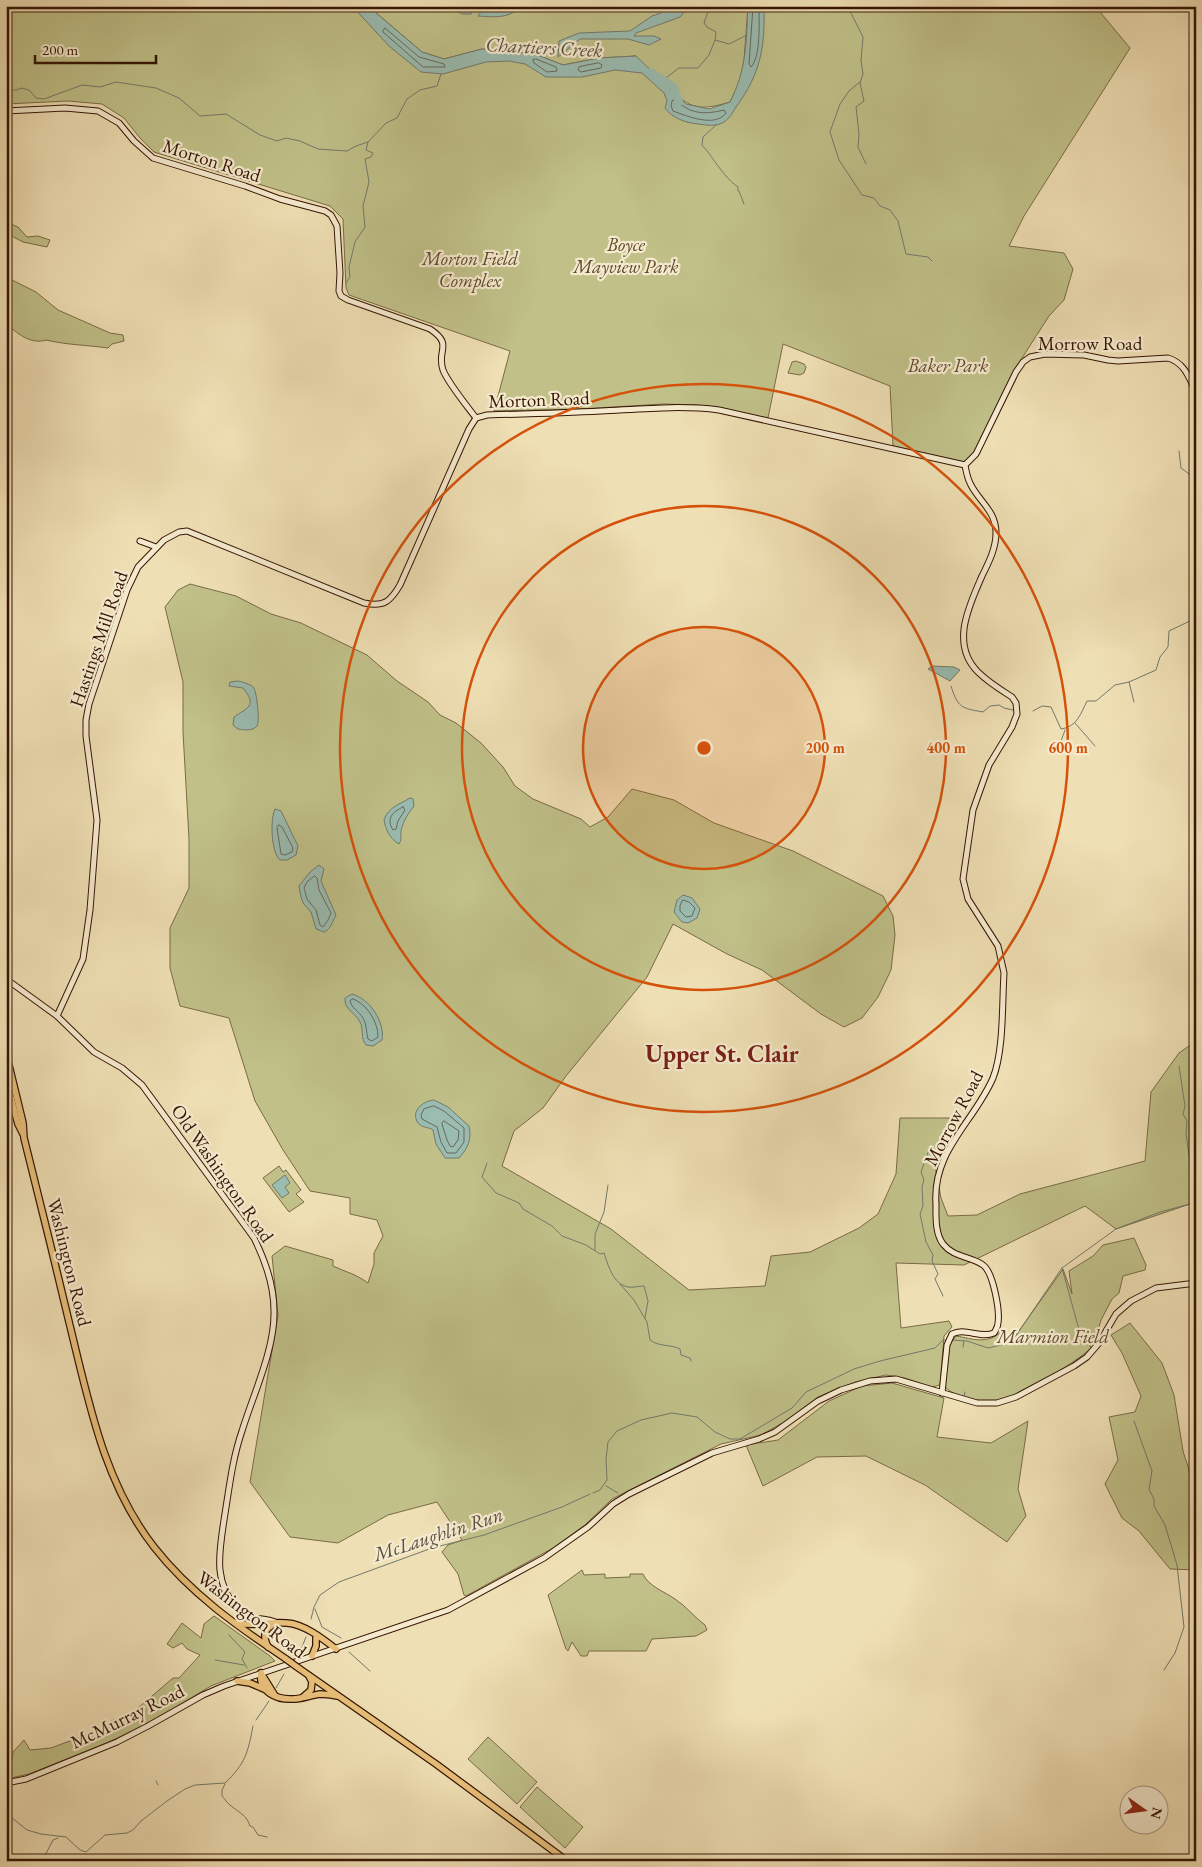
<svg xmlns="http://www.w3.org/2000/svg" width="1202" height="1867" font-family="'EB Garamond',serif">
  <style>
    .green { fill: #c0c088; stroke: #7a6a46 }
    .water { fill: #9abcb1; stroke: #72796c }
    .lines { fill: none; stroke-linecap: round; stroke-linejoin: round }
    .shore { stroke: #68685a; stroke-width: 1 }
    .stream { stroke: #72796c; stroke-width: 1 }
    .river { stroke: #9abcb1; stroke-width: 8 }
    .secondary-casing { stroke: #351504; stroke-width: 7 }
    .primary-casing { stroke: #351504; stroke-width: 8 }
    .secondary { stroke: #f5eace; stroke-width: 5 }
    .primary { stroke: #e8c07a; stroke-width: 5.5 }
    .primary-bridge-casing { stroke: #351504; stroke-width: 8; stroke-linecap: butt }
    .primary-bridge { stroke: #e8c07a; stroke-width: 5.5 }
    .ring { fill: none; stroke: #d6520b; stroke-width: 2.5 }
    .labels { text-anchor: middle; stroke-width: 4.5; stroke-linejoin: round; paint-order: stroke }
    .street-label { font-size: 19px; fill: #351504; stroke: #f5eace }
    .park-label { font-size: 19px; font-style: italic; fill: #5f482c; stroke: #f5eace }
    .water-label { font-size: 20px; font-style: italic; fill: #584f41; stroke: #f5eace }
    .district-label { font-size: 24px; font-weight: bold; fill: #7a1f14; stroke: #f5eace }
    .centre { fill: #d6520b; stroke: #f5eace; stroke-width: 2.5 }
    .ring-label { font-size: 15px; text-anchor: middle; font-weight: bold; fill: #d6520b; stroke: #f5eace; stroke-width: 4.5; stroke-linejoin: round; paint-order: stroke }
  </style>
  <rect width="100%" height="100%" fill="#efdfb4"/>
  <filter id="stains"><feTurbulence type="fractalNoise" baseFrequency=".004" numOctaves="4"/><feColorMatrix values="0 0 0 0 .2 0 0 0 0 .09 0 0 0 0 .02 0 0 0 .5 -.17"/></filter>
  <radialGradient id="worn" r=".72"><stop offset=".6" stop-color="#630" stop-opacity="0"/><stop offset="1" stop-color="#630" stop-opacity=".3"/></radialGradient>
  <g class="green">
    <path d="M6 6H362L419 59 460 60 525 58 560 66 636 56 599 58 563 65 535 54 482 49 444 59 422 52 368 6H748L744 60 740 82 730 102C709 108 694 112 677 95L694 120 733 104 755 54 759 6H1095L1130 48 1024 216 1009 246 1064 253 1073 269 1064 300 1049 316 1015 369 972 456 964 462 893 446 890 386 783 344 768 418 698 405 663 404 580 409 494 411 510 351 349 295 346 288 343 219 330 206 154 152 140 138 124 118 102 104 68 101 6 104Z"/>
    <polygon points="6,222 18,227 27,237 38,236 50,240 47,247 23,242 6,233"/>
    <path d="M6 274 10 279 36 292 58 310 110 333 123 335 124 341 112 344 108 348C87 345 67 345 46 340 31 345 16 333 6 323Z"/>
    <polygon points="796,361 804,364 806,367 804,373 800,375 788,373 792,362"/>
    <path d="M190 584 236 596 271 614 301 623 367 655 397 681 428 702 440 715 456 723 481 743 503 767 515 786 533 799 581 819 590 827 608 817 632 789 674 800 714 823 793 851 883 896 893 916 895 935 891 970 878 997 862 1018 844 1027 821 1014 762 970 727 954 673 924 647 977 566 1076 543 1108 514 1131 502 1166 611 1229 689 1290 765 1286 771 1256 810 1252 859 1228 878 1214 896 1174 900 1118H959L934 1161 941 1198 948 1216 977 1215 1020 1194 1145 1161 1151 1092 1179 1053 1196 1041V1180L1190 1204 1116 1229 1085 1206 964 1265 896 1263 901 1328 949 1321 952 1327 944 1336 940 1385 932 1387 905 1378 886 1375 855 1382 818 1397 786 1421 761 1435 721 1444 612 1499 586 1524 553 1548 466 1596 464 1595 458 1574 442 1552 448 1545 462 1540 437 1502 388 1515 338 1543 290 1537 250 1482 278 1315 272 1256 285 1246 333 1260V1266C348 1273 354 1273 368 1283L374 1264V1253L383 1236 377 1220 350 1214V1198L310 1191 283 1150 255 1101 229 1018 180 1006 170 968V928L189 888V839L183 732V682L165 607 178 590Z"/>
    <polygon points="279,1166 283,1172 286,1170 301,1190 296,1194 304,1202 289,1212 263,1178"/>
    <path d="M1134 1238 1146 1265 1145 1270 1123 1276 1119 1293 1112 1299 1101 1320 1095 1341 1086 1335 1091 1348C1077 1362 1019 1396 1000 1400 984 1403 957 1399 945 1387L948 1347 956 1336C974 1339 987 1345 1002 1331L1014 1338 1063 1269 1072 1294 1069 1271 1093 1256 1103 1245Z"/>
    <polygon points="1130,1323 1162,1363 1174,1395 1183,1451 1196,1492 1196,1570 1170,1569 1139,1531 1122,1518 1105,1484 1118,1460 1109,1417 1135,1412 1141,1396 1122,1353 1111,1335"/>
    <polygon points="892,1383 944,1398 937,1437 991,1443 1028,1421 1018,1489 1026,1516 1007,1542 925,1485 866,1456 817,1457 763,1486 746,1445 778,1440 829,1401 862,1386"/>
    <path d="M582 1570 584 1575 605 1574V1578L630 1577V1574H643C648 1586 665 1592 675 1599 686 1606 694 1617 705 1625L707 1630 696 1636 652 1639 646 1651H589L587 1656H581L572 1642 568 1651 566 1649 548 1595Z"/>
    <polygon points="214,1616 270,1656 275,1661 211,1686 154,1720 109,1742 29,1774 6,1779 6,1763 12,1762 13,1752 24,1740 30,1750 51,1748 99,1730 113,1720 131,1714 173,1678 179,1678 200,1655 187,1649 182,1643 173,1648 167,1644 182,1623 201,1638 204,1624"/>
    <polygon points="488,1737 537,1782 517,1804 468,1759"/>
    <polygon points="537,1787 583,1827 565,1848 520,1807"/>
  </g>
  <g class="water">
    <path d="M352 6H368L422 52 444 59 482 49 535 54 563 65 599 58 636 56 686 104 709 109 730 102C747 68 746 43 748 6H764C765 47 761 73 736 107 733 112 729 119 724 122 716 127 707 125 698 124 686 123 672 118 665 108L667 101 664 93 642 73 615 70 582 77H546L525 64 509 61 486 62 443 74 421 72 389 46Z"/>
    <polygon points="442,6 475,6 471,14 463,14"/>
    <path d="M485 6H520C511 19 493 17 478 16Z"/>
    <polygon points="671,6 694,6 692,10 685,11 680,17 636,33 634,36 654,36 661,39 649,45 628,39 580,39 558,57 559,41 579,33 630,31 652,16 661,13 666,7"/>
    <polygon points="932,666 954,667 960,670 950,681 928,669"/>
    <path d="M238 681C242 682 250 684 253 687 257 690 260 723 257 726 253 731 244 730 238 729L233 725 234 717C247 708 258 706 243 688L229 686 230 682Z"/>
    <path d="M410 798 413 799 414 806C406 816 399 828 401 840L399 844C390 839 385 829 384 819 389 807 400 804 410 798Z"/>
    <path d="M275 809 281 811 298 846 296 855 287 860H280C271 852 270 820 275 809Z"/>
    <path d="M319 865 324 869 321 881 336 915C333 921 330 930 324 932L316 929 311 912 303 903 301 897 299 886 310 872Z"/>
    <polygon points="683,895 692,898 700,909 697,918 688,923 682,922 674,912 677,900"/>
    <path d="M352 994C370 999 385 1022 382 1040L373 1046 366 1045C360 1038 364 1029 360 1022 355 1012 344 1010 345 998Z"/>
    <path d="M434 1100 448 1107 469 1126C472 1139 468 1148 459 1158H445L436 1144 433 1130C429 1127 422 1128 418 1123 410 1111 423 1101 434 1100Z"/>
    <polygon points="285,1175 290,1183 285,1187 289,1193 282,1198 272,1185"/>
  </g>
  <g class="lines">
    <g class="shore">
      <path d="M753 6 749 64 751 67C761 57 759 21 759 6"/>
      <polygon points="385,28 419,57 444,64 445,67 423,67 383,32"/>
      <polygon points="536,59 556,67 557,71 547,72 534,63 533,60"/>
      <polygon points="599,63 602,65 601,68 581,72 578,70 579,67"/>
      <path d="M675 100C691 114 703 115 724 110L726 113C715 128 687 116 673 111L671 106 672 101Z"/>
      <path d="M403 807 405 810 398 821 396 829 393 830C386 819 392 812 403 807Z"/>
      <polygon points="279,825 282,827 293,848 292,852 285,855 281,854 277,828"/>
      <polygon points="315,876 317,878 319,890 331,913 328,920 323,927 320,925 316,910 307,899 304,888 307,882"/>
      <polygon points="683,900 689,902 695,908 692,916 686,917 680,911 680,906"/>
      <path d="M353 999C367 1004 378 1022 378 1037L372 1041 368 1039C366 1032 367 1025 363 1018 359 1011 352 1009 350 1001Z"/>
      <polygon points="434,1106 444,1111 464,1128 464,1142 456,1153 447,1153 441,1142 437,1127 422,1119 421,1115 424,1109"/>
      <polygon points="444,1121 459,1131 458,1140 453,1147 450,1146 447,1140 442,1124"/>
    </g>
    <g class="stream">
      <polyline points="710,6 704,23 707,27 716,32 715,40 729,44 747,35"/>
      <polyline points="850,6 849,9 863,37 861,60 863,74 860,83 864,101 856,107 859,134 858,147 866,164"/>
      <polyline points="663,80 679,68 698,68 709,55 715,40"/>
      <polyline points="860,82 849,91 840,104 830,132 839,160 862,195 874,198 880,206 890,210 898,221 906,254 928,257 932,261"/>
      <polyline points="6,92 9,90 17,90 21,88 29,90 36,98 44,99 82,85 100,87 116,82 156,88 179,98 200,116 226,114 260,135 277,141 286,138 300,141 318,149 347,151 356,146 368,142"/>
      <path d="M716 125 703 137 702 145C714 158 723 177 738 187V191"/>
      <polyline points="739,191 744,204"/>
      <polyline points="346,283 350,277 349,267 355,242 365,227 363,206 369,182 365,159 371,157 373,153 366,150 368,142 386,123 397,118 407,99 420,90 437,86 441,74"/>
      <polyline points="1179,451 1181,468 1196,479"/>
      <path d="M951 686C958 708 961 708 983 712L990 706 999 705 1004 708 1013 710"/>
      <polyline points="1134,702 1129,682 1156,670 1160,657 1168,647 1169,631 1190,621 1196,610"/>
      <path d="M1033 711 1042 706 1051 707 1061 729C1077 727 1081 713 1087 701H1096L1115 685 1129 682"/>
      <polyline points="1075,723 1095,746"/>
      <polyline points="1061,741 1065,730"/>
      <polyline points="1179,1066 1185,1106 1183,1114 1187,1121 1186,1134 1193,1184 1190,1204"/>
      <polyline points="929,1150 921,1172 924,1180 922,1187 923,1206 920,1214 926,1242 933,1255 932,1261 938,1274 935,1279 943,1296"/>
      <path d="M487 1163 482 1177 496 1193 519 1203 523 1209 552 1226 562 1236 586 1245 600 1254 604 1253C608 1265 613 1284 628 1287 633 1288 639 1286 644 1286L648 1301 645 1318"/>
      <polyline points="595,1250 595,1234 604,1212 608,1185"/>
      <polyline points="1062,1268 1080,1333 1085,1338"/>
      <path d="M620 1284 634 1300 647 1322 650 1340C659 1347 670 1344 680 1349L681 1355 690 1358 691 1361"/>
      <polyline points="952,1340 967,1341 988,1348 1001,1345 1015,1337 1062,1268 1116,1229 1160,1212 1190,1204 1196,1204"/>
      <polyline points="963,1347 964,1341"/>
      <polyline points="964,1397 965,1392"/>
      <polyline points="1134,1421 1152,1471 1149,1489 1154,1499 1154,1506 1165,1525 1177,1565 1184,1627 1175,1653 1164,1670"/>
      <polyline points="606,1486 618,1493"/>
      <polyline points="593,1493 600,1490 607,1480 606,1459 608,1442 617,1431 641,1420 672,1413 697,1417 715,1432 730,1439 740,1439 792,1408 806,1392 854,1369 880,1361 935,1348 943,1340 948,1340"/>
      <polyline points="315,1609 322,1627 341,1638"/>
      <polyline points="311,1619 314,1607 320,1595 339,1582 432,1548 484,1535 562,1507 590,1494"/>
      <polyline points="229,1635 245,1652 242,1659 247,1668"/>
      <polyline points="300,1652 306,1637"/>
      <polyline points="349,1652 370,1671"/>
      <polyline points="215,1660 244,1665"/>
      <polyline points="276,1688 284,1674"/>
      <polyline points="256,1720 269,1701"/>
      <polyline points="156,1781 158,1785"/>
      <path d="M225 1784 222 1790V1796C225 1799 227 1803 230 1805 238 1812 247 1815 250 1826L253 1827 258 1835 267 1837"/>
      <path d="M6 1813 27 1830 41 1834 66 1837 80 1850 86 1852 105 1835 127 1833 133 1830 141 1821 167 1801 185 1789 195 1785 225 1783C245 1764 248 1753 253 1726"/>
      <polyline points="42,1861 53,1840 58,1838"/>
    </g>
    <polyline class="river" points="651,72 674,87 679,102"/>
    <g class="secondary-casing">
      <g id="secondary">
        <path d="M6 111 65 108 98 111 119 123 134 141 153 158 245 186 280 199 325 211 331 215 337 226 340 273 339 291 341 296 348 300 430 329C454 345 436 350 443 370 448 383 467 406 476 418L487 415C525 414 563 413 601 411 641 409 680 405 719 410L965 465"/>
        <polyline points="140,541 156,547"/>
        <path d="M6 979 57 1016 94 1052 122 1068 142 1085 254 1238C265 1260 274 1286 274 1311 275 1349 253 1395 242 1431 232 1460 229 1490 224 1520 219 1554 213 1582 238 1610 249 1622 264 1616 277 1623"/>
        <path d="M57 1016 83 959 90 910 97 820 86 736V720L89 704 127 590 138 567 164 540 179 532 187 531 364 603C384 607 390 602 400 585L469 429 476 418"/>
        <path d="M942 1393 947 1345 952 1334C965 1327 980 1339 994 1333 996 1329 998 1327 998 1323 1000 1310 993 1272 983 1265 971 1256 954 1258 943 1244 935 1233 936 1217 936 1204 932 1151 974 1122 993 1078 1004 1050 1002 1003 1004 973L998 946 968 899 963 879 973 810 989 765 1012 727 1017 714 1016 703 1012 697C1001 690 988 682 978 672 950 644 969 606 982 576 989 562 996 548 996 533 996 510 978 501 970 483 967 477 966 471 965 465L976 454 1016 372 1023 362 1030 357 1045 354 1084 355 1108 360 1118 361 1168 358C1185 363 1189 378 1196 392"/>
        <polyline points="6,1783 26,1779 117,1742 148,1726 203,1695 224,1686 448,1610 544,1558 588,1527 613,1504 629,1494 712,1453 759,1439 775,1432 818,1401 841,1390 870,1381 896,1379 977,1403 997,1403 1016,1397 1074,1366 1087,1357 1099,1343 1116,1314 1131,1301 1156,1288 1196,1283"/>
      </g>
    </g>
    <g class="primary-casing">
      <g id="primary">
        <path d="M6 1053 23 1123 24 1138C40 1201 55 1263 70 1326 89 1403 104 1483 154 1547 191 1594 237 1626 286 1659"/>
        <polyline points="6,1079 18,1124 23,1134"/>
        <path d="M236 1623C256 1627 269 1621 287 1623 304 1624 323 1639 336 1649"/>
        <path d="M268 1647C263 1637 263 1629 275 1624"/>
        <polyline points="312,1656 316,1646 316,1638"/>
        <polyline points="297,1667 436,1764 567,1861"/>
        <path d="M261 1673C258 1691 276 1700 293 1699 302 1699 311 1695 321 1694 326 1694 331 1695 337 1696"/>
        <polyline points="261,1673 274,1694"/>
        <polyline points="237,1681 250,1683 264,1689"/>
        <polyline points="303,1697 311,1690 312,1682 309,1676"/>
      </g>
    </g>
    <use href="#secondary" class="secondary"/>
    <use href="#primary" class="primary"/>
    <g class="primary-bridge-casing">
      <polyline id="primary-bridge" points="286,1659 297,1667"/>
    </g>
    <use href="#primary-bridge" class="primary-bridge"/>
  </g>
  <circle cx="704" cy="748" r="121" fill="#d6520b" fill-opacity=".12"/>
  <g class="ring">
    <circle cx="704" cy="748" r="121"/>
    <circle cx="704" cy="748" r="242"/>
    <circle cx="704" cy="748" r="364"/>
  </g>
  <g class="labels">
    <g class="street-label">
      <text transform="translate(212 160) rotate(18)" y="7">Morton Road</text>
      <text x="1090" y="350">Morrow Road</text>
      <text transform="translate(539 399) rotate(-2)" y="7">Morton Road</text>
      <text transform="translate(98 639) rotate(-71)" y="7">Hastings Mill Road</text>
      <text transform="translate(953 1118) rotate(-62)" y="7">Morrow Road</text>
      <text transform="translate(223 1173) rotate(55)" y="7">Old Washington Road</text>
      <text transform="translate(70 1262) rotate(76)" y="7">Washington Road</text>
      <text transform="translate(252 1614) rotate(37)" y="7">Washington Road</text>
      <text transform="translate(127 1716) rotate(-26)" y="7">McMurray Road</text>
    </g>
    <g class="park-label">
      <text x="626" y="251">Boyce<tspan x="626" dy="22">Mayview Park</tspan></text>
      <text x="470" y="265">Morton Field<tspan x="470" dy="22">Complex</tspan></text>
      <text x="948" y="372">Baker Park</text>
      <text x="1053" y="1343">Marmion Field</text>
    </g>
    <g class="water-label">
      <text transform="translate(544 47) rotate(3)" y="7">Chartiers Creek</text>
      <text transform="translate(438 1534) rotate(-18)" y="7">McLaughlin Run</text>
    </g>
    <g class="district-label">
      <text x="722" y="1062">Upper St. Clair</text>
    </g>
  </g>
  <circle cx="704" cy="748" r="8" class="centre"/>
  <g class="ring-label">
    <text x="825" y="753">200 m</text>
    <text x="946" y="753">400 m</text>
    <text x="1068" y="753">600 m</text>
  </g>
  <rect width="1202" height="1867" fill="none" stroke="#efdfb4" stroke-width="25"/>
  <rect x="8" y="8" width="1187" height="1852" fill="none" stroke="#351504" stroke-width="2.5"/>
  <rect x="12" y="12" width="1177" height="1842" fill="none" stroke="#351504"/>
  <g transform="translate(1144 1810) rotate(104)"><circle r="24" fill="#f5eace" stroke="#a8957d"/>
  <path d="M0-4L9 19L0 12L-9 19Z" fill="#8f2418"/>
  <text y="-8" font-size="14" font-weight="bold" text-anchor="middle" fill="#351504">N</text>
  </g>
  <path d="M35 55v8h121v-8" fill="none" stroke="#351504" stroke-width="2.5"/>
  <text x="42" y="55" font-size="15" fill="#351504" stroke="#f5eace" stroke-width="4" paint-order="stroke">200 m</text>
  <rect width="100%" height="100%" filter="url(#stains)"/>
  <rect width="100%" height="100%" fill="url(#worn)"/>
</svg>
